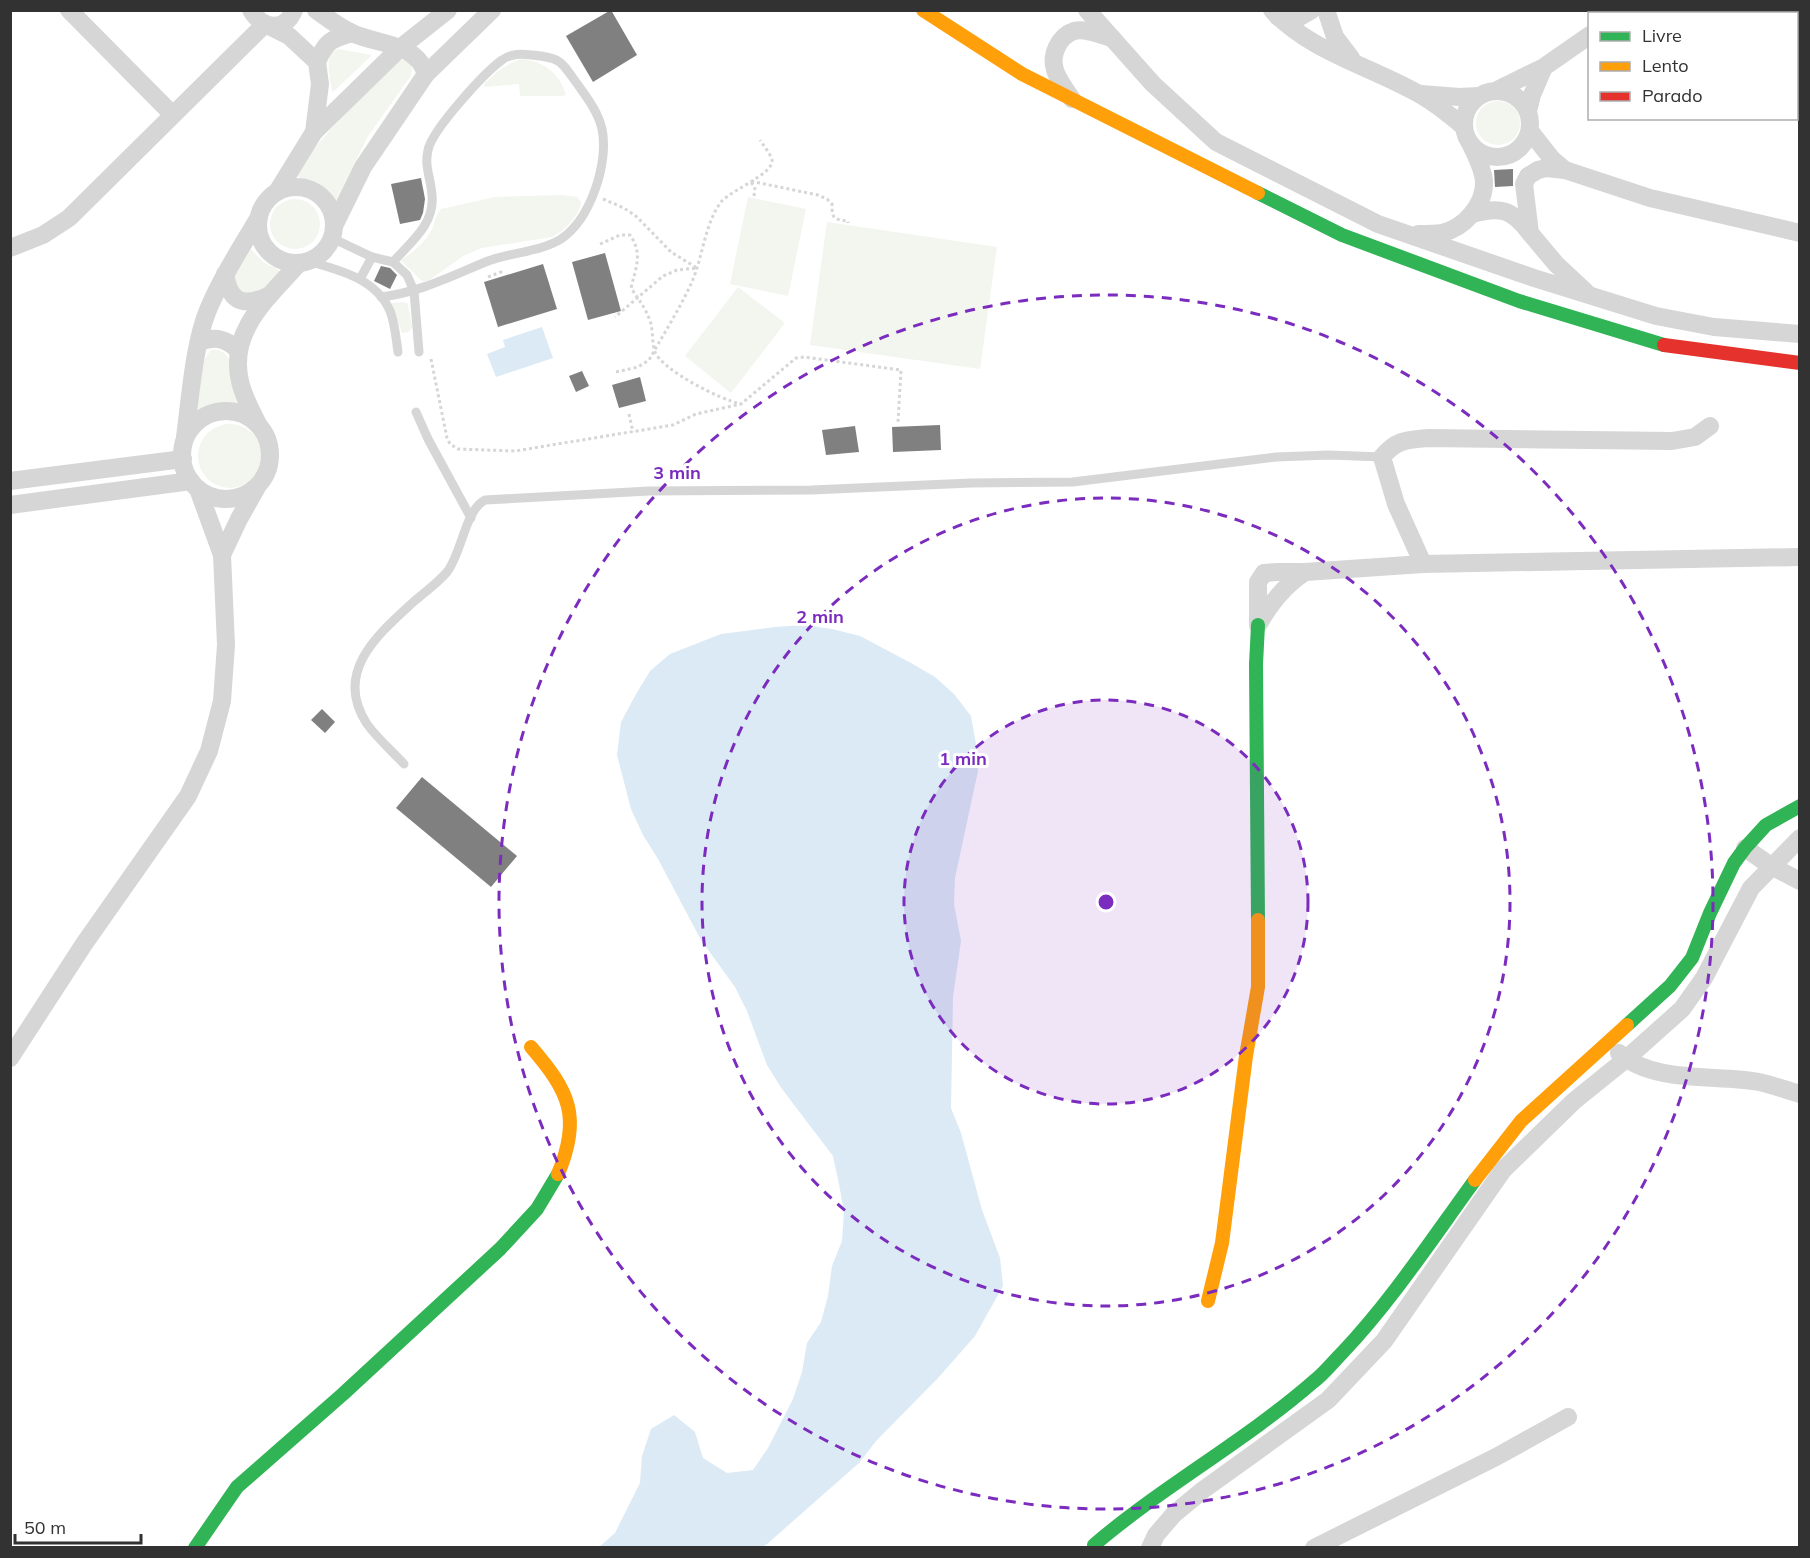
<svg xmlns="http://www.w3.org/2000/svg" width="1810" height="1558" font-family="Mulish,sans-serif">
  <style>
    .green { fill: #f2f6ee }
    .water { fill: #dbeaf4 }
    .building { fill: #808080 }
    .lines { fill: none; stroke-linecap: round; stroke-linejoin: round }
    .path { stroke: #d6d6d6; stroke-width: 3; stroke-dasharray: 3 3; stroke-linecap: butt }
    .lane { stroke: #d6d6d6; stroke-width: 9 }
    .street { stroke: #d6d6d6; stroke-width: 18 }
    .fast { stroke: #30b455; stroke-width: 14 }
    .slow { stroke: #ff9f0a; stroke-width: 14 }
    .jam { stroke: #e5322d; stroke-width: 14 }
    .ring { fill: none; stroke: #7b2cbf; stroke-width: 3; stroke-dasharray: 10 8 }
    .centre { fill: #7b2cbf; stroke: #fff; stroke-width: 3 }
    .ring-label { font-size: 18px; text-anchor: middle; font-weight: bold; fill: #7b2cbf; stroke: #fff; stroke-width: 6; stroke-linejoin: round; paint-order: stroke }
  </style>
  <rect width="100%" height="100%" fill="#fff"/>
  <g class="green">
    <path d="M338 49 372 55 333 92C330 85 327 61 330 55 332 51 334 51 338 49Z"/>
    <path d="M523 59C545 63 558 72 566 94L563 96H520L519 84 485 87 484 84C497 72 506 63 523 59Z"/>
    <path d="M400 60H406L411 64 412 71 410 77 368 136 335 202 322 187 294 175C325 132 361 97 400 60Z"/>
    <circle cx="1498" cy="123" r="22"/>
    <path d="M563 195 577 197 581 202C579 217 565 230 552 237L482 248 463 256 428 281H422L400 260C413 253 427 241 433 227 435 220 436 215 441 209L495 197Z"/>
    <polygon points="748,197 806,209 788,296 730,284"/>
    <circle cx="295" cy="224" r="25"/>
    <polygon points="827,222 997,247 980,369 810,345"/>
    <polygon points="247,245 263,262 286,274 254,297 237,290 233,277"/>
    <polygon points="738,287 785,323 731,393 685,356"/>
    <polygon points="404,302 408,304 412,327 409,332 402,333 391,303"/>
    <path d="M211 350C220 349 224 352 229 359L240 405 210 406 195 413 204 360Z"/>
    <circle cx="230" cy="456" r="32"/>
  </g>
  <g class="water">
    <polygon points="542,327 553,358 496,377 487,354 505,347 503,340"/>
    <polygon points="804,625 832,629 860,636 911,663 935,677 954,694 971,716 976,744 978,771 955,878 954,904 961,941 953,997 951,1108 961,1133 982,1210 1000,1258 1003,1286 975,1336 938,1378 876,1441 859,1463 767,1544 760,1548 599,1547 615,1533 640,1483 642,1456 651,1429 674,1415 695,1432 703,1458 727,1473 753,1470 768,1448 793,1399 802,1372 807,1343 821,1322 828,1296 832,1266 842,1241 844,1212 839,1184 833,1156 782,1089 767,1065 747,1011 735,987 701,940 658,859 643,835 631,809 617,755 621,722 635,696 650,671 670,654 721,634 775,627"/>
  </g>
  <g class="building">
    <polygon points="611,10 637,55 593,82 566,36"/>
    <polygon points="1513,169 1513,186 1495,187 1494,170"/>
    <polygon points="421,178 425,199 423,213 420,220 400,224 391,184"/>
    <polygon points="605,253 621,311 588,320 572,262"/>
    <polygon points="543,264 557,309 498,327 484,282"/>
    <polygon points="381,266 390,268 397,275 390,289 374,281"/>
    <polygon points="582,371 589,386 576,392 569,376"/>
    <polygon points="640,377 646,401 619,408 612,385"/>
    <polygon points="940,425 941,450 893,452 892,427"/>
    <polygon points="855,426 859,452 826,455 822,430"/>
    <polygon points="322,709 335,722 325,733 311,720"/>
    <polygon points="422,777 517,856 491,887 396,808"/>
  </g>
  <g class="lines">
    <g class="path">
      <path d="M754 196 755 187 750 181 818 195 827 199 832 204C832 219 833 219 848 221V223"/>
      <polyline points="603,199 624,208 637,217 671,252 697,268 677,270 663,276 615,317"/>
      <path d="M600 244 620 235H630C643 254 636 267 631 288 639 300 647 310 651 324 653 333 652 343 655 352 662 370 721 400 741 404"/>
      <polyline points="488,277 501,272 500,269"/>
      <polyline points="431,359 447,438 450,444 458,449 515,451 673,425 696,414 741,404 796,358 804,357 901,370 898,422"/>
      <path d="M616 372 638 367 649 360C663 335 679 310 691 284 703 258 704 225 721 202 731 190 774 174 772 160 770 153 763 145 760 140"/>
      <polyline points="629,414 633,432"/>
    </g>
    <g class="lane">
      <polyline points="332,238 372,257 393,262 407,275 414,291 419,352"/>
      <path d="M308 261C338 270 376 278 390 311 395 323 396 339 398 352"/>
      <polyline points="360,279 372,257"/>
      <path d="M381 297C421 292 451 276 488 261 512 252 540 252 561 239 591 219 609 162 602 129 598 112 588 99 578 85 561 62 563 58 532 55 522 54 511 53 502 60 484 73 432 130 428 150 424 166 431 179 432 195 435 224 411 242 393 262"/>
      <polyline points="416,412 428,439 471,518"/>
      <path d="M404 764C392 751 377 738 367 724 334 674 375 637 410 605 422 594 437 584 447 572 462 553 465 510 485 500L649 491 812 490 971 483 1073 482 1276 457 1329 455 1382 457"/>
    </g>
    <g class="street">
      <polyline points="69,10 172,114"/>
      <path d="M251 10C262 29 285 33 294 10"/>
      <path d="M316 10C327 18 339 27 352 33 378 45 416 42 426 74"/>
      <polyline points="1087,10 1153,84 1216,142 1378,224 1534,278 1656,316 1714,327 1800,334"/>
      <path d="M1272 10C1309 51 1372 67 1419 94 1435 103 1450 115 1464 127"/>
      <polyline points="1326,10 1335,37 1351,58"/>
      <polyline points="1618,14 1622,10"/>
      <polyline points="1278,17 1298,18 1312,10"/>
      <polyline points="269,26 289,36 317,62 320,84 314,132"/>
      <path d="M317 62C326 41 331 39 352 33"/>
      <polyline points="1497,90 1544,67 1590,35"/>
      <circle cx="1497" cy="124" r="33"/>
      <polyline points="1421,94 1459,97 1479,96"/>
      <path d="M1072 99C1066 90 1058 80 1055 70 1050 55 1059 36 1074 31 1085 28 1101 35 1112 38"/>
      <polyline points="1528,111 1532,95 1544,67"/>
      <polyline points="1530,131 1552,159 1565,170"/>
      <circle cx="296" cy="225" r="38"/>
      <polyline points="277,192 314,132 400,48 448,10"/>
      <path d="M1472 214C1500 206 1512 209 1530 233"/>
      <polyline points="334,226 363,167 426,74 492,10"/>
      <path d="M1418 234C1425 234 1434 234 1442 233 1464 228 1485 205 1484 181 1483 168 1476 156 1471 145"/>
      <polyline points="10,248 43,235 69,218 264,25"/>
      <path d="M225 274C230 304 245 307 270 295"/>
      <polyline points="1586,292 1556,264 1530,233 1524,184 1528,176 1538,170 1546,168 1565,170 1650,198 1800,233"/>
      <path d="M199 342C215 336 225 338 238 350"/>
      <circle cx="226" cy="455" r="44"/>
      <path d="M258 424C251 410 243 396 240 381 228 331 269 297 299 263"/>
      <path d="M185 437C190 400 194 343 208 310 221 278 241 248 259 217"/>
      <polyline points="10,481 183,459"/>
      <polyline points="10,505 191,481"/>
      <polyline points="222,555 239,519 257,487"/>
      <path d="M1423 564 1396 504 1382 457C1396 440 1406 440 1428 438L1672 441 1695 437 1710 426"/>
      <path d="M1277 572H1305C1284 586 1271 603 1258 625V582L1264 573Z"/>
      <polyline points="1305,572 1423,564 1800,557"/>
      <polyline points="1745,848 1771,866 1800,881"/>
      <path d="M1619 1053C1654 1084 1716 1074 1759 1082 1773 1085 1786 1090 1800 1094"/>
      <polyline points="10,1058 84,944 188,796 209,751 222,701 226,645 222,555 198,489"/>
      <polyline points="1150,1548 1156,1535 1174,1514 1203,1490 1328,1400 1384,1341 1503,1170 1574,1101 1626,1059 1682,1009 1704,978 1751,888 1800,838"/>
      <polyline points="1314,1548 1496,1457 1568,1417"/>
    </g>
    <g class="fast">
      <polyline points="1258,193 1342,235 1519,301 1664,345"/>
      <polyline points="1258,920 1256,664 1258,625"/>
      <polyline points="1627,1025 1670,986 1692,958 1710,913 1734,863 1745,848 1766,825 1800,806"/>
      <path d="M1094 1545C1163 1486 1244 1442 1313 1382 1324 1374 1332 1363 1342 1353 1392 1300 1432 1239 1475 1180"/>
      <polyline points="195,1548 237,1487 343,1394 500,1249 537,1209 558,1174"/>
    </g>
    <g class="slow">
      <polyline points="923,10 1022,74 1258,193"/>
      <path d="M531 1047C569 1091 582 1117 558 1174"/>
      <polyline points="1475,1180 1521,1121 1627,1025"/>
      <polyline points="1208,1301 1222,1243 1246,1056 1258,987 1258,920"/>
    </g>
    <polyline class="jam" points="1664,345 1800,363"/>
  </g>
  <circle cx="1106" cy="902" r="202" fill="#7b2cbf" fill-opacity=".12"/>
  <g class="ring">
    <circle cx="1106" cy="902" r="202"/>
    <circle cx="1106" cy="902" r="404"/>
    <circle cx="1106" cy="902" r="607"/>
  </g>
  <circle cx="1106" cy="902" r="9" class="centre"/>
  <g class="ring-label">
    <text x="677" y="479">3 min</text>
    <text x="820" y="623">2 min</text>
    <text x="963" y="765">1 min</text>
  </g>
  <rect width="1810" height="1558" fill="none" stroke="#323232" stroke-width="24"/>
  <rect x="1588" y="12" width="210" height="108" fill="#ffffff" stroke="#adadad" stroke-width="1.5"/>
  <rect x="1600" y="32" width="30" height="9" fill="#30b455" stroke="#adadad" stroke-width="1.5"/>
  <text x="1642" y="42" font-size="18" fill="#323232">Livre</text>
  <rect x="1600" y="62" width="30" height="9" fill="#ff9f0a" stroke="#adadad" stroke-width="1.5"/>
  <text x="1642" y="72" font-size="18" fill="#323232">Lento</text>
  <rect x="1600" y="92" width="30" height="9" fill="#e5322d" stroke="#adadad" stroke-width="1.5"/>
  <text x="1642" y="102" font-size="18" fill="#323232">Parado</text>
  <path d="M15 1534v9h126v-9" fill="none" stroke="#323232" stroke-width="3"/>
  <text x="24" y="1534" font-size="18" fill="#323232" stroke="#ffffff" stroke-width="4.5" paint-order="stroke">50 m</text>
</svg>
